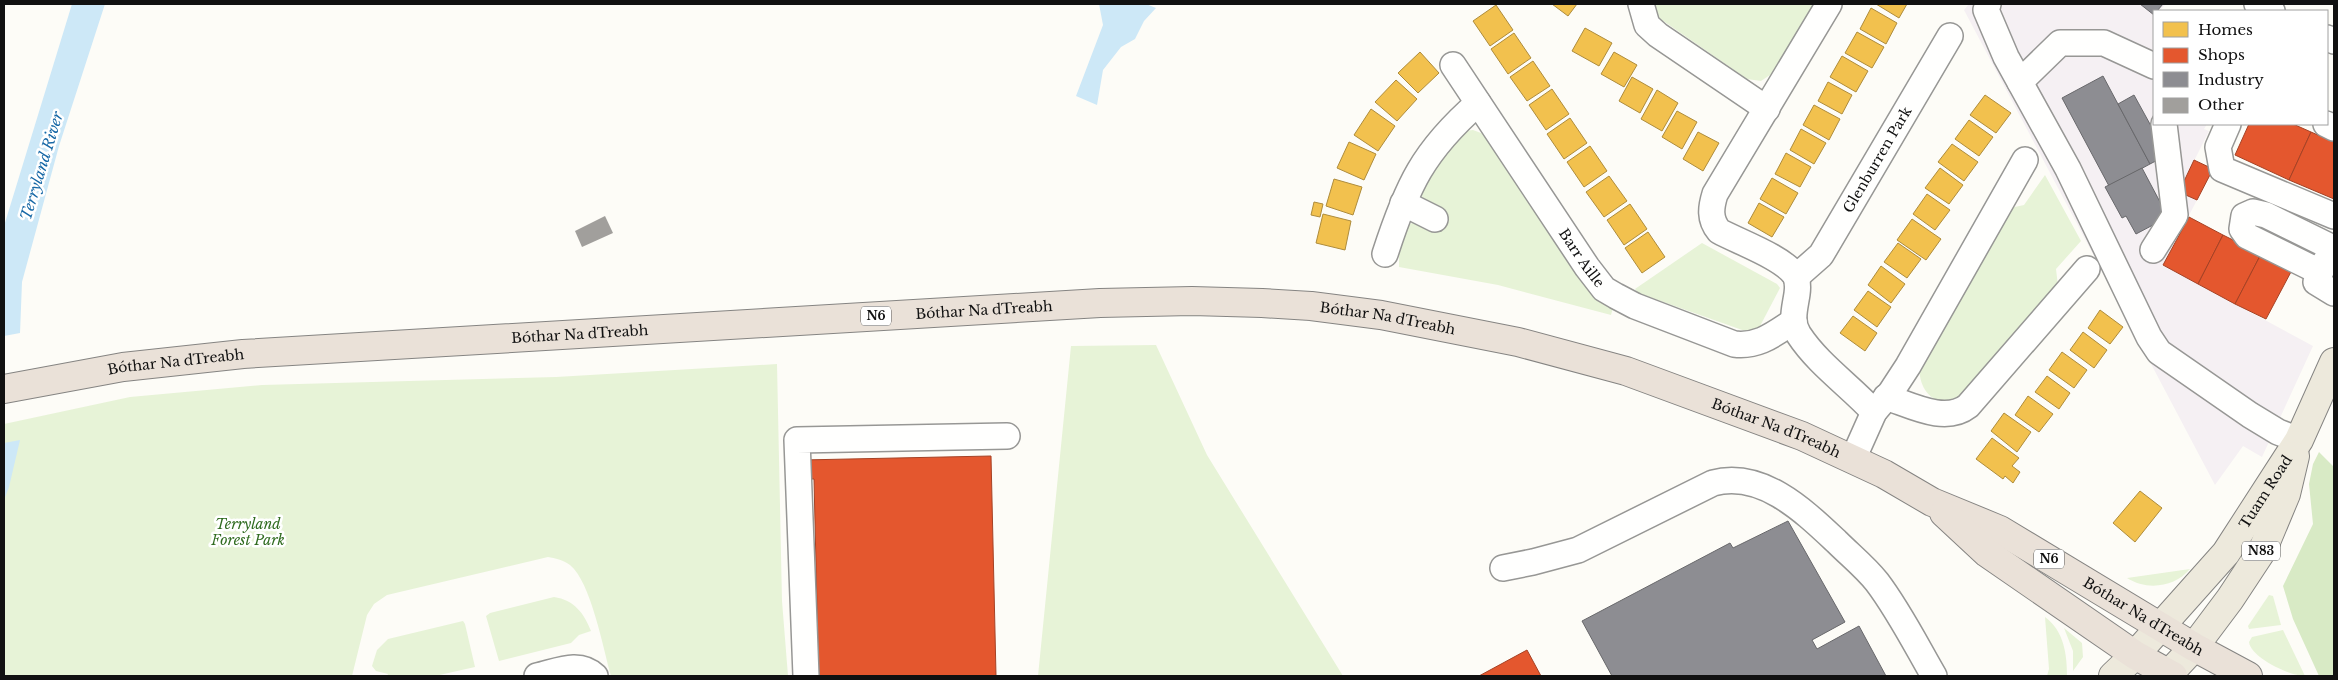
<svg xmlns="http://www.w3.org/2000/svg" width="2338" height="680" font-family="'Libre Baskerville',serif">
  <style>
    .industrial { fill: #f5f0f3 }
    .green { fill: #e7f3d7 }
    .forest { fill: #d8eac5 }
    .water { fill: #cde8f7 }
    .homes { fill: #f2c14e; stroke: #ae8c3c }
    .shops { fill: #e4572e; stroke: #a54225 }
    .industry { fill: #8d8d92; stroke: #68686b }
    .building { fill: #a19f9c }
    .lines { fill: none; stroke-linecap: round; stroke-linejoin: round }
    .minor-casing { stroke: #979795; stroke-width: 28 }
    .major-casing { stroke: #858482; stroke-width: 30 }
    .highway-casing { stroke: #858482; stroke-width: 30 }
    .minor { stroke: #fffffe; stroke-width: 25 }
    .major { stroke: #ede9dc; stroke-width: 28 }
    .highway { stroke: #eae1d8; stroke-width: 28 }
    .labels { text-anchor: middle; stroke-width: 5; stroke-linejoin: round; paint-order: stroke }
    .shield { fill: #fff; stroke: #585858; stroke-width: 1 }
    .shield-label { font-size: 12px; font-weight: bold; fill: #111 }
    .street-label { font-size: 14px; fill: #111; stroke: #fff }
    .park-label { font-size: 14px; font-style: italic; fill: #2f6b1f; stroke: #fff }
    .water-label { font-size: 15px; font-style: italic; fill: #1768a6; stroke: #fff }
  </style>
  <rect width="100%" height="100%" fill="#fdfcf7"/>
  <polygon class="industrial" points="1969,4 2166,4 2159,11 2154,11 2154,124 2207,124 2204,129 2209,131 2179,191 2197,200 2163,265 2313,346 2262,457 2243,446 2215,485 1964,10"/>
  <g class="green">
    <polygon points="1654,4 1814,4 1773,73 1761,81 1747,79 1659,18"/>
    <polygon points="1473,130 1489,136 1614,304 1611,315 1498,285 1399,267 1399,240 1404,227 1416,221 1425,202 1420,192 1424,178 1465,131"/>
    <path d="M2045 175 2081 241 2056 269 2058 286 1969 392C1964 395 1958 401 1952 402 1929 405 1917 384 1920 364L2010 208 2024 205Z"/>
    <polygon points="1702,243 1777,284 1780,288 1759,328 1755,331 1745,331 1638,293 1635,289"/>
    <polygon points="1156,345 1207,455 1343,676 1038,676 1071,346"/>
    <path d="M777 364 782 601 788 676H611C603 648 591 582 570 565 563 560 555 558 548 557L387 595 374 604 367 615 352 676H4V424L130 397 262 385 556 377Z"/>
    <path d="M2190 569C2175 587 2147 591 2127 578Z"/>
    <polygon points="2269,595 2273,596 2281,625 2249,629 2248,626"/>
    <path d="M554 597C574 600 584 613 591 631L579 635 571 643 499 661 486 616 490 613Z"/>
    <path d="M2045 617C2064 631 2067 654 2067 676H2047L2049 669Z"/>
    <polygon points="463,621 465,624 475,667 435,676 387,676 388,674 376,671 372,666 377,650 388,639"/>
    <polygon points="2064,628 2082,643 2083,657 2073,671 2073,651"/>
    <path d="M2283 630 2305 676C2290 676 2251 658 2249 642L2252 637Z"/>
  </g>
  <polygon class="forest" points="2319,452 2334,467 2334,676 2319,676 2293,619 2283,586 2313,524 2309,484 2313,464"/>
  <g class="water">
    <polygon points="72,4 105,4 59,146 22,282 20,333 4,336 4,226"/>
    <polygon points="1099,4 1146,4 1156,8 1144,21 1135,39 1121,47 1103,70 1097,105 1076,96 1103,25"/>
    <polygon points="20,440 9,487 4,500 4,443"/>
  </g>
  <g class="homes">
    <polygon points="1552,4 1577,4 1568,16"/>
    <polygon points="1876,4 1907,4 1899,18"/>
    <polygon points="1496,5 1513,30 1490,46 1473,21"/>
    <polygon points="1871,8 1897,23 1886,44 1860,29"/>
    <polygon points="1585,28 1612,43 1599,66 1572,51"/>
    <polygon points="1857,32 1884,47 1872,68 1845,53"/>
    <polygon points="1514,33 1531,58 1508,74 1491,49"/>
    <polygon points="1420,52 1439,73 1418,93 1398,73"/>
    <polygon points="1614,52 1637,65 1624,87 1601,74"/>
    <polygon points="1842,56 1868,71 1856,92 1830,77"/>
    <polygon points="1533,61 1550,86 1527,101 1510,77"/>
    <polygon points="1632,77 1653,89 1640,113 1619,101"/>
    <polygon points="1396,80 1417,99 1397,121 1375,102"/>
    <polygon points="1828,82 1852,95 1842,114 1818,101"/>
    <polygon points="1552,89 1569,114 1546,130 1529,105"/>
    <polygon points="1657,90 1678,103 1662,131 1641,119"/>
    <polygon points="1985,95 2011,113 1996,133 1970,115"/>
    <polygon points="1814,105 1840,119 1829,140 1803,125"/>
    <polygon points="1371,109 1395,126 1378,151 1354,135"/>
    <polygon points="1677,111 1697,122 1682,149 1662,137"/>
    <polygon points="1570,118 1587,143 1564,159 1547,134"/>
    <polygon points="1969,120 1993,137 1979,156 1955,139"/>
    <polygon points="1801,129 1826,143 1814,164 1790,150"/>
    <polygon points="1698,132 1719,143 1703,171 1683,159"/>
    <polygon points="1349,142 1376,154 1364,180 1337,168"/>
    <polygon points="1952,144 1978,162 1964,181 1938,162"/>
    <polygon points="1590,146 1607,171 1584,187 1567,162"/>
    <polygon points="1786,153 1811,167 1800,187 1775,174"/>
    <polygon points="1940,168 1963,185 1949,204 1925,188"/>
    <polygon points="1609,176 1627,201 1604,217 1586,192"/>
    <polygon points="1772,178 1798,193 1786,214 1760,199"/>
    <polygon points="1334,179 1362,187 1353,215 1326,206"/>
    <polygon points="1927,194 1950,210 1935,230 1913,214"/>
    <polygon points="1314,202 1323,204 1320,217 1311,215"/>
    <polygon points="1759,203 1784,217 1772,237 1748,223"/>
    <polygon points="1630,204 1647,229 1624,245 1607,220"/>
    <polygon points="1323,214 1351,221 1345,250 1316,243"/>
    <polygon points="1912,219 1941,239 1926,260 1897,240"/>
    <polygon points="1648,232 1665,257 1642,273 1625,248"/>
    <polygon points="1898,243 1921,259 1907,278 1884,262"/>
    <polygon points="1881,266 1905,284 1891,303 1868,285"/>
    <polygon points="1868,291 1891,307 1877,327 1854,310"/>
    <polygon points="2100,310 2123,327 2110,344 2088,328"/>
    <polygon points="1853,316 1877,333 1865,351 1840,333"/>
    <polygon points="2083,332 2107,350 2094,368 2070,350"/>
    <polygon points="2062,352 2087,370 2074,388 2049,370"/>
    <polygon points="2047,376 2070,393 2059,409 2035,392"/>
    <polygon points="2028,396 2053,414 2039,432 2015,415"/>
    <polygon points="2004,413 2031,432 2017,452 1991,431"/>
    <polygon points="1992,438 2019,458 2012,466 2020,472 2013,483 2005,476 2003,479 1976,459"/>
    <polygon points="2140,491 2162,508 2135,542 2113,523"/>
  </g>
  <g class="shops">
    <polygon points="2249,124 2293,124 2311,132 2289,180 2235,155"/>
    <polygon points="2311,132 2334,142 2334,199 2289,180"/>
    <polygon points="2194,160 2213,169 2197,200 2179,192"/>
    <polygon points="2189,217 2223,235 2198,284 2163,265"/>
    <polygon points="2223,235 2261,254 2235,304 2198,284"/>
    <polygon points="2261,254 2292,270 2266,319 2235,304"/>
    <polygon points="991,456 996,676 818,676 812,650 818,650 814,479 803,479 802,460"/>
    <polygon points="1527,650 1541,676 1479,676"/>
  </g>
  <g class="industry">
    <polygon points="2140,4 2163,4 2157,11 2154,11 2154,15"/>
    <polygon points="2103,76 2150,164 2109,186 2062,98"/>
    <polygon points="2134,95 2167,155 2150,164 2118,104"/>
    <polygon points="2142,168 2168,217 2136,234 2126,216 2122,218 2105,187"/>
    <polygon points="1788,521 1845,622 1812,640 1817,649 1859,626 1886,676 1612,676 1582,621 1730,543 1733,548"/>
  </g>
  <polygon class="building" points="605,216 613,233 582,247 575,231"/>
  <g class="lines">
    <g class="minor-casing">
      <g id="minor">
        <polyline points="1641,4 1647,25 1658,35 1767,109"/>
        <path d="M1829 4 1715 194C1711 207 1709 219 1719 231 1739 242 1782 257 1795 275 1798 281 1798 287 1797 294 1795 308 1790 322 1799 335 1818 364 1850 386 1874 412"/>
        <polyline points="1988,4 1986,10 2006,57 2068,169 2149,337 2159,352 2250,415 2278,432 2299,440"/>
        <polyline points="2257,4 2272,11"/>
        <polyline points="2327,38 2334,41"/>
        <path id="s1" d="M1453 65 1587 267 1604 289 1616 296 1635 306 1734 344C1759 347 1774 334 1794 321"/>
        <polyline points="2020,82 2060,43 2104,43 2154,66"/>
        <polyline points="2228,124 2218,147 2222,169 2334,216"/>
        <polyline points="2326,124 2334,128"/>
        <polyline points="1403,203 1435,219"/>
        <polyline points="2153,250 2175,215 2164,124"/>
        <path d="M1385 254C1407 186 1423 151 1478 103"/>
        <polyline points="2325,262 2316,282 2334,293"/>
        <polyline points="2320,272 2247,236 2242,229 2244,216 2253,212 2266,215 2331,247"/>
        <path id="s2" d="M1796 277 1821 255 1950 36"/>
        <path d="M1886 397C1911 405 1945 424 1968 406L2087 269"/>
        <polyline points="1853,459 1874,412 1891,392 1908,366 2025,160"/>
        <path d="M1503 568 1533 562 1578 550 1713 483C1762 470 1804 511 1837 542 1850 555 1865 567 1877 582 1899 611 1916 645 1934 676"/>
        <path d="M537 676C556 672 579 660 595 676"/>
        <polyline points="806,676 797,440 1007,436"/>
      </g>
    </g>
    <g class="major-casing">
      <g id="major">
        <path id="s3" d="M2113 676 2135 655 2226 553 2299 440 2334 362"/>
        <polyline points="2167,676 2194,647 2230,599 2263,549 2286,494 2295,456"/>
      </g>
    </g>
    <g class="highway-casing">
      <g id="highway">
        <path id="s4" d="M4 389 123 367 243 354 1100 303 1192 301 1262 303 1311 306 1381 315 1518 342 1626 371 1802 436 1884 474 1932 502 2000 530 2194 647 2248 676"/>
        <polyline points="1944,513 1987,553 2135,655 2173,676"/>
      </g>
    </g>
    <use href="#minor" class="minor"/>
    <use href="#major" class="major"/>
    <use href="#highway" class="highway"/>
  </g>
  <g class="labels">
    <g class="shield">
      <rect x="861" y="306.5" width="30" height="19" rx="4"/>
      <rect x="2242" y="541.5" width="38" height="19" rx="4"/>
      <rect x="2034" y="549.5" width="30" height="19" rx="4"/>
    </g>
    <g class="shield-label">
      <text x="876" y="320">N6</text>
      <text x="2261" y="555">N83</text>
      <text x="2049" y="563">N6</text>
    </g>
    <g class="street-label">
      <text dy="5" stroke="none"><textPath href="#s2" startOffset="144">Glenburren Park</textPath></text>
      <text dy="5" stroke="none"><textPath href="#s1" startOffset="232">Barr Aille</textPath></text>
      <text dy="5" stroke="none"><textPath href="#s4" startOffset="984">Bóthar Na dTreabh</textPath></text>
      <text dy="5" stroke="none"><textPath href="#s4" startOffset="1389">Bóthar Na dTreabh</textPath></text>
      <text dy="5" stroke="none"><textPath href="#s4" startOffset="579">Bóthar Na dTreabh</textPath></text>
      <text dy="5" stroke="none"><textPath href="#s4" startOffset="174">Bóthar Na dTreabh</textPath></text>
      <text dy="5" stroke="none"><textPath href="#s4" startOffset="1794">Bóthar Na dTreabh</textPath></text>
      <text dy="5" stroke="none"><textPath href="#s3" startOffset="240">Tuam Road</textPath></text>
      <text dy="5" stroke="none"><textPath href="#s4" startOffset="2208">Bóthar Na dTreabh</textPath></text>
    </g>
    <g class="park-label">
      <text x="248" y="529">Terryland<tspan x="248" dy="16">Forest Park</tspan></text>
    </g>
    <g class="water-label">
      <text transform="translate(42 166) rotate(-73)" y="5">Terryland River</text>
    </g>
  </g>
  <rect width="2338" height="680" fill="none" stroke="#111111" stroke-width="10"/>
  <rect x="2153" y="10" width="175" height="115" fill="#ffffff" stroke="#a0a0a0"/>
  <rect x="2163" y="22" width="25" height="15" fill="#f2c14e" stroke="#a0a0a0"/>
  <text x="2198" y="35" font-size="15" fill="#111111">Homes</text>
  <rect x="2163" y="48" width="25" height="15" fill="#e4572e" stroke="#a0a0a0"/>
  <text x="2198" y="60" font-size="15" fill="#111111">Shops</text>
  <rect x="2163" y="72" width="25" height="15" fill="#8d8d92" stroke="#a0a0a0"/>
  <text x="2198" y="85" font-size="15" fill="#111111">Industry</text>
  <rect x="2163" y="98" width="25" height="15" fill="#a19f9c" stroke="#a0a0a0"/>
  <text x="2198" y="110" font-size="15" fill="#111111">Other</text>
</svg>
